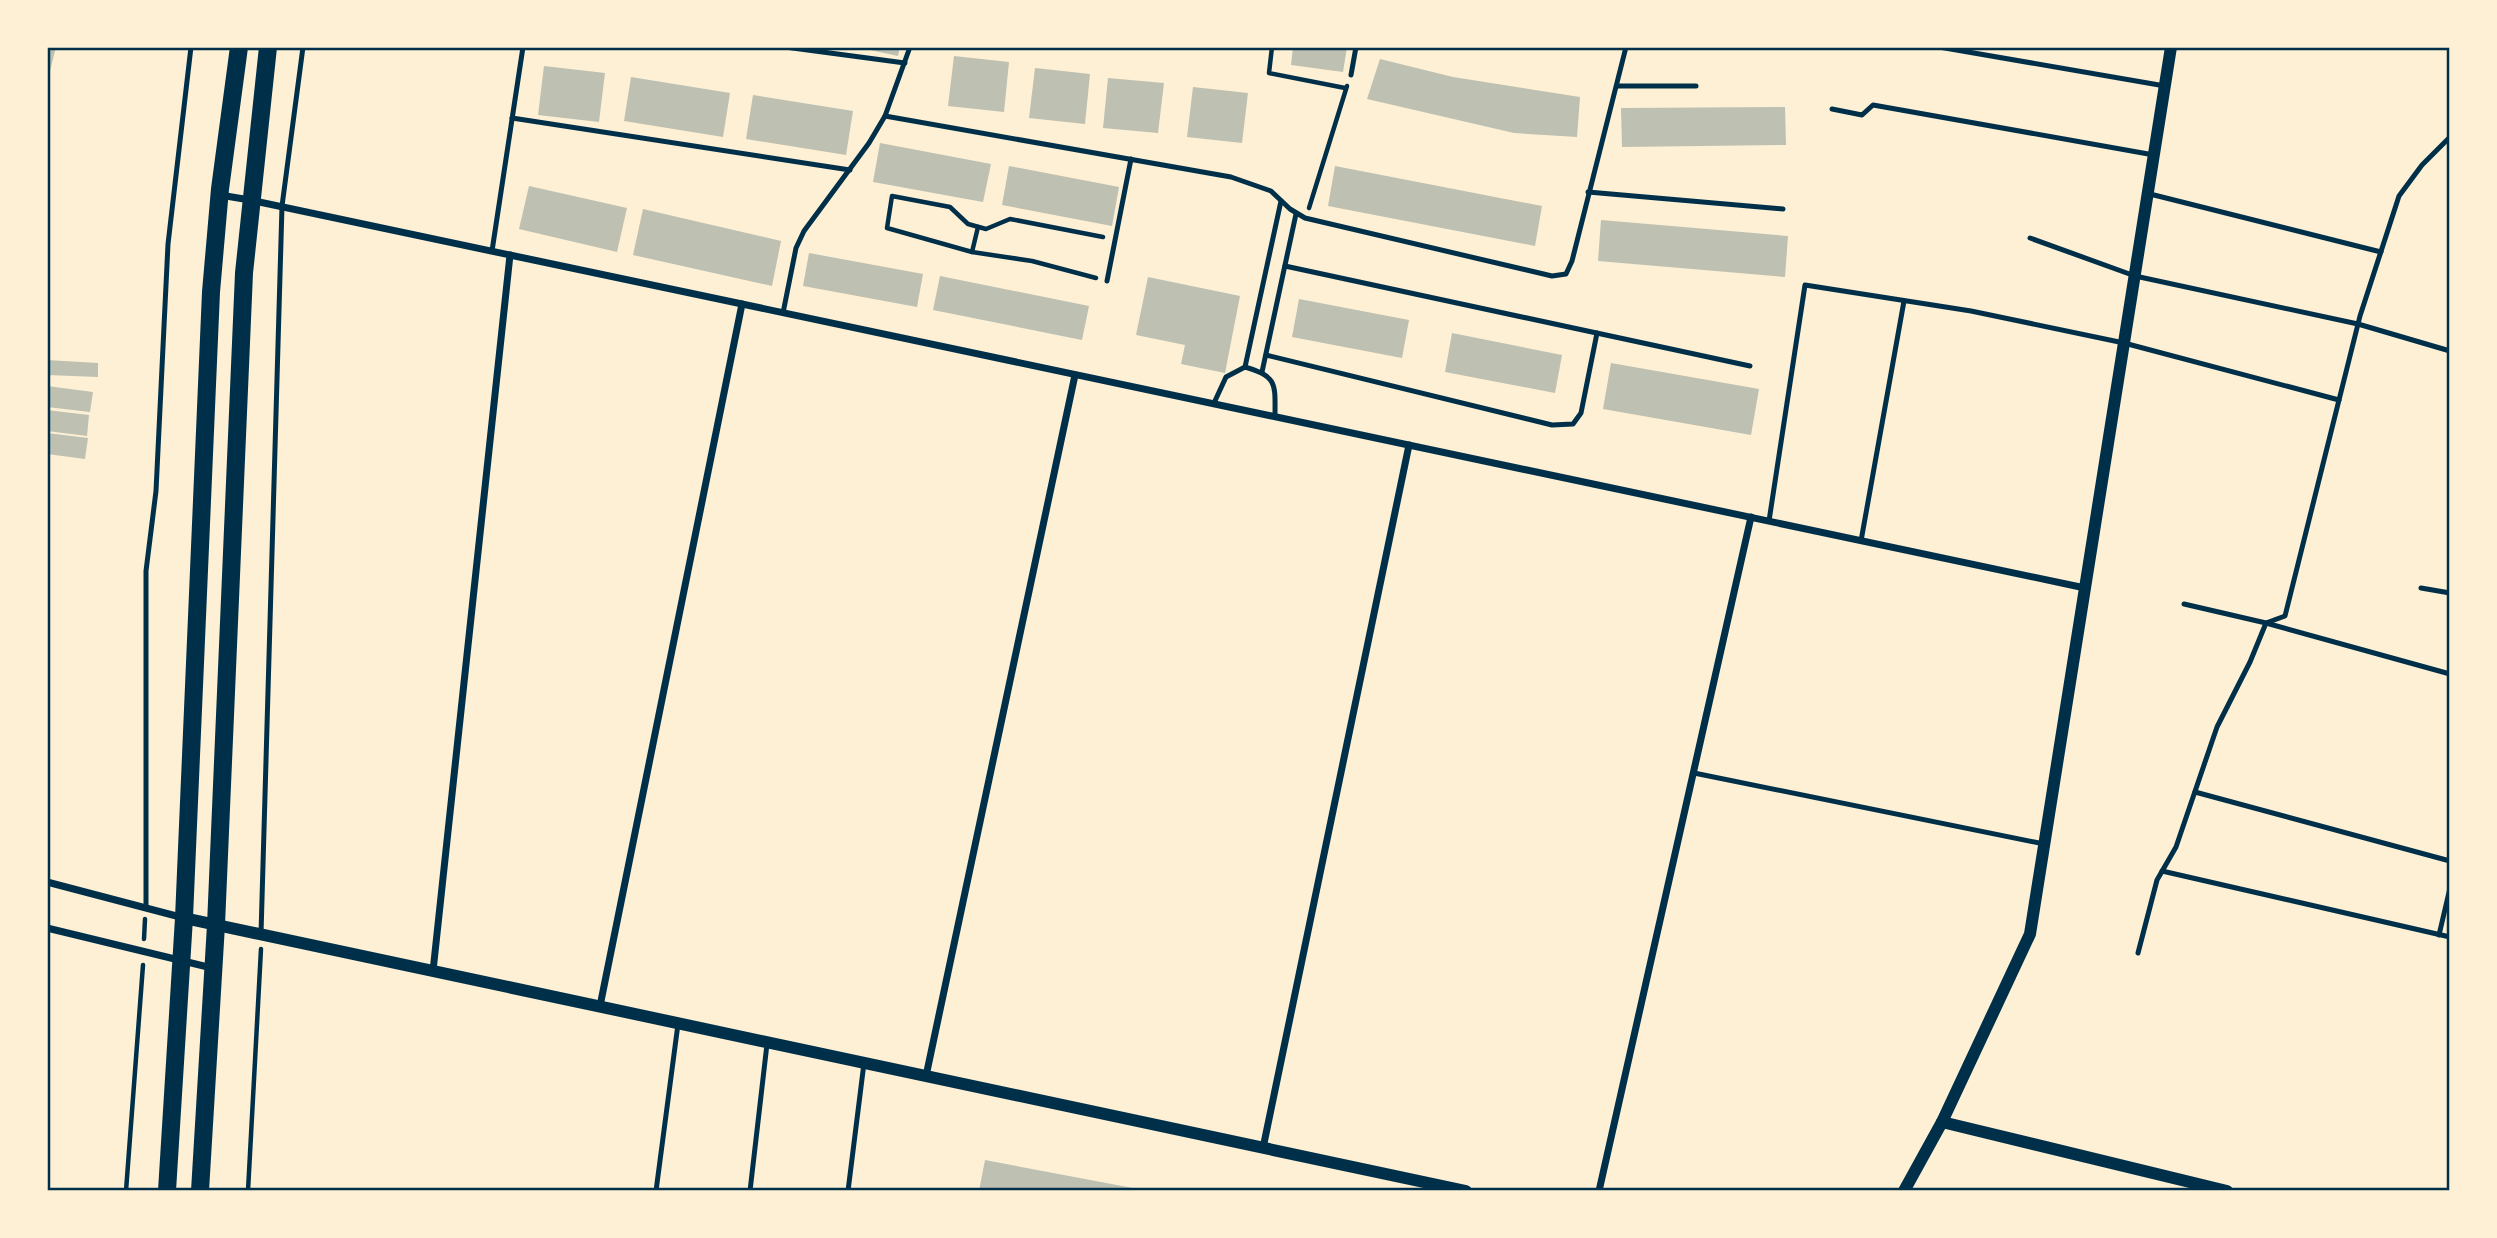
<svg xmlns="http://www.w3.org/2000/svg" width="2497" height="1238" font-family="'Libre Baskerville',serif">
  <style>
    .building { fill: #bec0b2 }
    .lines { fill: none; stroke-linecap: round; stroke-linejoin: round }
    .path { stroke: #003049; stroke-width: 4.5 }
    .service { stroke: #003049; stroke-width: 5 }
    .minor { stroke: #003049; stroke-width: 7 }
    .tertiary { stroke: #003049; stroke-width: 12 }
    .primary { stroke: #003049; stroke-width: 18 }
    .neatline { fill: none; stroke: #003049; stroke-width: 2.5 }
  </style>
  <rect width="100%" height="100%" fill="#fdf0d5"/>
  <g class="building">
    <polygon points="47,47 56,47 48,79 47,79"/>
    <polygon points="856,47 900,47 898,56"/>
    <polygon points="1293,47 1347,47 1343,72 1291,65"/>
    <polygon points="954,56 1009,62 1004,112 948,106"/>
    <polygon points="1380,59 1453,77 1580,97 1577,137 1514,133 1367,99"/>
    <polygon points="544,66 605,73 599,122 538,115"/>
    <polygon points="1035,68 1090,74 1085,124 1029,118"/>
    <polygon points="631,77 730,93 723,137 624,121"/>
    <polygon points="1108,78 1164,83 1158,133 1103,128"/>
    <polygon points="1193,87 1248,93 1242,143 1187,137"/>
    <polygon points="753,95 853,111 846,155 746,139"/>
    <polygon points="1785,107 1786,145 1622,147 1621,108"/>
    <polygon points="880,143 991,164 983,202 873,182"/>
    <polygon points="1009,166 1119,187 1112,226 1002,205"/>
    <polygon points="1335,166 1542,206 1535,246 1328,206"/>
    <polygon points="529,186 627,208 617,252 519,229"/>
    <polygon points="643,209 781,241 772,286 633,255"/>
    <polygon points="1601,220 1788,236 1785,277 1598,261"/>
    <polygon points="809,253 923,274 917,307 803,286"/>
    <polygon points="940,276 1089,306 1082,340 933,310"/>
    <polygon points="1148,277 1240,296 1225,373 1181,364 1185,345 1136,335"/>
    <polygon points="1299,299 1409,320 1402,358 1292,337"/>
    <polygon points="1452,333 1562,355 1555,393 1445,372"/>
    <polygon points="47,360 98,363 98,377 47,375"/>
    <polygon points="1611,363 1759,389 1751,435 1603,409"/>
    <polygon points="47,386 93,392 90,412 47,407"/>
    <polygon points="47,410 89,415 87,436 47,431"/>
    <polygon points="47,433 88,438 85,459 47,454"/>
    <polygon points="985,1160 1138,1189 1138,1191 979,1191"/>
  </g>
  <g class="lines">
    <g class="path">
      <polyline points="1272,47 1269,73 1345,88"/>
      <polyline points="1309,208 1347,86"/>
      <polyline points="972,252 978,227"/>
      <polyline points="1096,278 1032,261 972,252 887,228 892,196 950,207 968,224 986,229 1010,219 1103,237"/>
      <polyline points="144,939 145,919"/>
      <polyline points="126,1191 143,965"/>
      <polyline points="248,1191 261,949"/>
    </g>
    <g class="service">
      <polyline points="785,47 905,63"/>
      <polyline points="1939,47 2165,86"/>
      <polyline points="1351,75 1356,47"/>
      <polyline points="1617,86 1696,86"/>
      <polyline points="1832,109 1862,115 1873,105 2154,155"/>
      <polyline points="885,116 1231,177 1271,191 1290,209 1305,218 1552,276 1566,274 1572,261 1626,47"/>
      <polyline points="512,118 850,170"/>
      <polyline points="1588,192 1783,209"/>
      <polyline points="2150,194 2381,252"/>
      <polyline points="2030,238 2135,276 2358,324 2450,351"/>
      <polyline points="492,251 523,47"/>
      <polyline points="1285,266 1750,366"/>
      <polyline points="1107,281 1131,159"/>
      <polyline points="783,313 796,248 804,231 869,143 885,116 910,47"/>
      <polyline points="1266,355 1552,425 1573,424 1581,413 1597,333"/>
      <polyline points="1245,367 1281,201"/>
      <polyline points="1262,372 1296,214"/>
      <path d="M1214 403 1226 377 1245 367C1278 376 1275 385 1275 416"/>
      <polyline points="1769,521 1805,285 1971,311 2124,343 2339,400"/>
      <polyline points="1861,541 1904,301"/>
      <polyline points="2421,588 2450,593"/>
      <polyline points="2184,604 2266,623 2450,674"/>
      <polyline points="1694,773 2044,844"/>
      <polyline points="2195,792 2450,861"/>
      <polyline points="2162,871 2450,937"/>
      <polyline points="146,908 146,571 156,491 168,244 191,47"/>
      <polyline points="261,934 282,206 303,47"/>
      <polyline points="2439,935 2450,888"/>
      <polyline points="2138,953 2157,880 2176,847 2217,727 2250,662 2266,623 2285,616 2360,316 2399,196 2422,165 2450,137"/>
      <polyline points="656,1191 678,1024"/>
      <polyline points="750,1191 767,1044"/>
      <polyline points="848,1191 864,1063"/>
    </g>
    <g class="minor">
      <polyline points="220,195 250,200 2085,588"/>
      <polyline points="47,882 184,918"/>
      <polyline points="47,928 212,968"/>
      <polyline points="433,971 510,255"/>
      <polyline points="600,1006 742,304"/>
      <polyline points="926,1076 1075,375"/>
      <polyline points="1263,1148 1409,445"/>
      <polyline points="1599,1191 1751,517"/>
    </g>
    <g class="tertiary">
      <polyline points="184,918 1466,1191"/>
      <polyline points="1942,1122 2227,1191"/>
      <polyline points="1904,1191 1942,1122 2030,934 2171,47"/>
    </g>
    <g class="primary">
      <polyline points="167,1191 184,918 211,292 220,189 239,47"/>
      <polyline points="200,1191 216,925 244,273 268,47"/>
    </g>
  </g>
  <rect width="2497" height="1238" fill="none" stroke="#fdf0d5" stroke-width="98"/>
  <rect x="49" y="49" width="2399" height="1140" class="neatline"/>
</svg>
